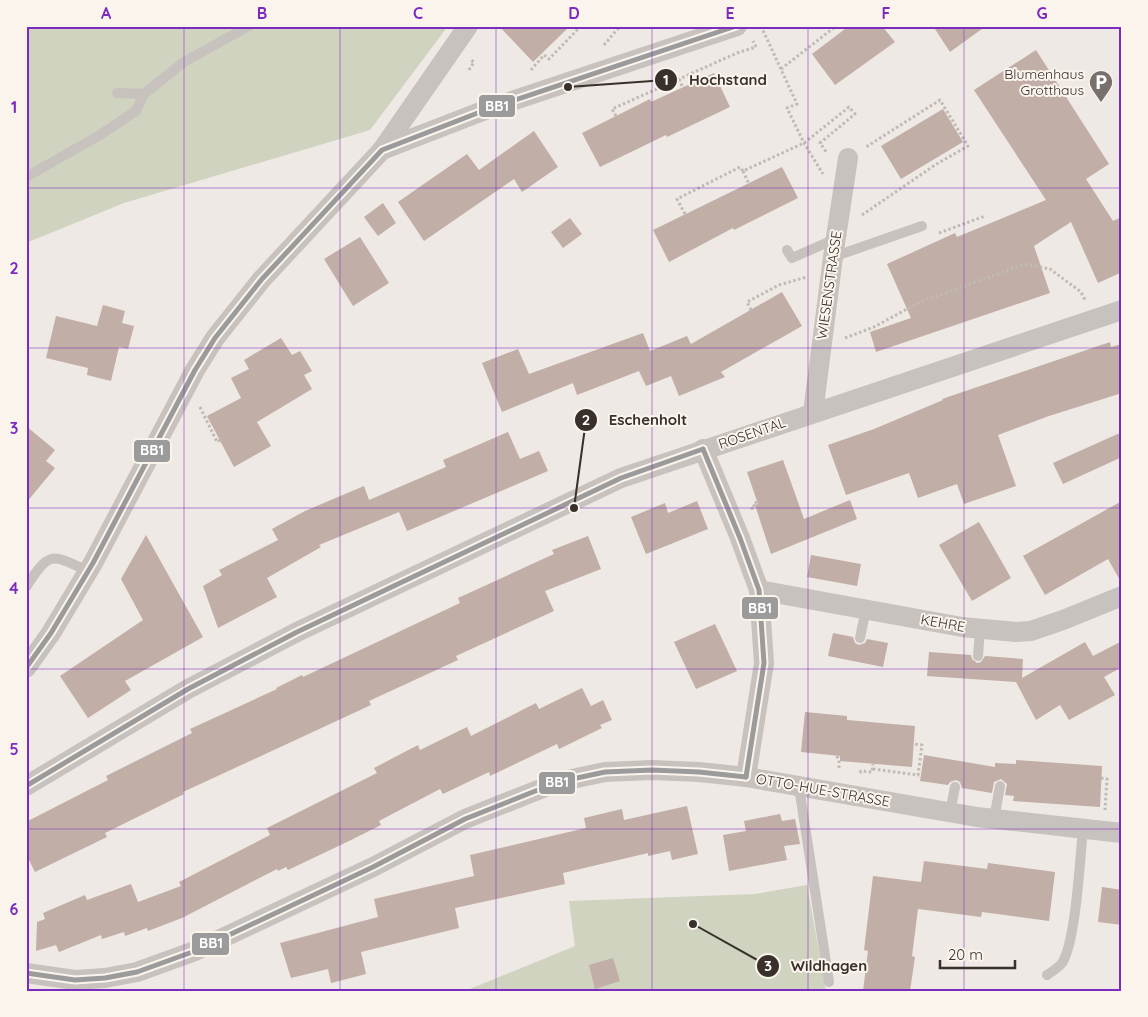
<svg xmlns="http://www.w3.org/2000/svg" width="1148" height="1017" font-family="Quicksand,sans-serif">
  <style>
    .green { fill: #cfd3bf }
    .building { fill: #c1aea6 }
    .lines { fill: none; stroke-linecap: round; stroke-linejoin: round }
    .path { stroke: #c0bab5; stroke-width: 3; stroke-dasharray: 2.5 2.5; stroke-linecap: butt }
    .service { stroke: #c7c2bd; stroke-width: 10 }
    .minor { stroke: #c7c2bd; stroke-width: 20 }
    .bus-1-casing { stroke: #faf4ed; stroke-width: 9 }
    .bus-1 { stroke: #9c9b9c; stroke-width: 5 }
    .grid { fill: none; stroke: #7b2cbf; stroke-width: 1; stroke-opacity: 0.55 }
    .labels { text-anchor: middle; stroke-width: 4; stroke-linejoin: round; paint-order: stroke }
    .poi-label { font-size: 14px; fill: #392f2b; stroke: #faf4ed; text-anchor: end }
    .street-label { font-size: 14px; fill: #392f2b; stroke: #faf4ed }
    .leader { fill: none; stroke: #392f2b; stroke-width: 2 }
    .callout-dot { fill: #392f2b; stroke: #faf4ed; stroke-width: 2 }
    .mark-label { font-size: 15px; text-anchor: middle; font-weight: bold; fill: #fff }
    .callout-label { font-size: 15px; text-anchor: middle; font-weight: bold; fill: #392f2b; stroke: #faf4ed; stroke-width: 4; stroke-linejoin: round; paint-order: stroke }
    .line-badge { stroke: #faf4ed; stroke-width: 2 }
    .badge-label { font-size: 14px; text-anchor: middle; font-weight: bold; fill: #fff }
    .neatline { fill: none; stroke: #7b2cbf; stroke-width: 2 }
    .grid-label { font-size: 16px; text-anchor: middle; font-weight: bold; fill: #7b2cbf }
  </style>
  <rect width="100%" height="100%" fill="#eee9e4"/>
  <g class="green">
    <polygon points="26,26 448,26 370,130 124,203 26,243"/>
    <polygon points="807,885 826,991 465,991 575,946 569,901 755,894"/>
  </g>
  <g class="building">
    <polygon points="499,26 570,26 533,62"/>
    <polygon points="849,26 882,26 895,42 835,85 812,54"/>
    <polygon points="933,26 986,26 950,52"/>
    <polygon points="1036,50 1109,164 1086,179 1113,221 1122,217 1122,272 1098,283 1071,222 1034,246 1050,293 876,352 870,332 911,318 887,264 955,233 957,237 1046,200 974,90"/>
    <polygon points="714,73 730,107 667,137 666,135 600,167 582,133 650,99 651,102"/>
    <polygon points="943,109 963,142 901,179 881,146"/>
    <polygon points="534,131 558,167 522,192 514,179 424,241 398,202 467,154 479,170"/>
    <polygon points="782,167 798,198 734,230 733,228 669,262 653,230"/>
    <polygon points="383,203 396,223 378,236 364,217"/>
    <polygon points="570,218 582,234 563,248 551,232"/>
    <polygon points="360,237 389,283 353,306 324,259"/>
    <polygon points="782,292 802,326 721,372 725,377 679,396 671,376 646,386 639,371 577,395 573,383 502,412 482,363 518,349 529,374 643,333 650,351 687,336 691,344"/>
    <polygon points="103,305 125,311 122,323 134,326 128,349 119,347 111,381 87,375 88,368 46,358 56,316 97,326"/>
    <polygon points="281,338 292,355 300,351 312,371 304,375 312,389 257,422 271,446 234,467 207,416 241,398 231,378 249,369 244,360"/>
    <polygon points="1110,342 1111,347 1122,344 1122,393 1049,416 998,435 1016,486 964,504 957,484 918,498 909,473 846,495 828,445 874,429 943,400 942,399"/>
    <polygon points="26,426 55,450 46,461 55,468 26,503"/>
    <polygon points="508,432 520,459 539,451 548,471 407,531 399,512 319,545 321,547 267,578 277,597 218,628 203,586 222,575 219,570 278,540 272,529 305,511 364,486 369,500 446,467 443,460"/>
    <polygon points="1122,432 1122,457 1063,484 1053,463"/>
    <polygon points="783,460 804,519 850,500 857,519 771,554 755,505 758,504 747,472"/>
    <polygon points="697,501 708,529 646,554 631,517 665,503 668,513"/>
    <polygon points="1122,501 1122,584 1108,559 1045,595 1023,556"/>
    <polygon points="979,522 1011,578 972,601 939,545"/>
    <polygon points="146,535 203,637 125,681 131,690 88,718 60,676 143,620 121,579"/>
    <polygon points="588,536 601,569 545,591 554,611 456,656 458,660 369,701 371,705 183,792 184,794 105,833 107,837 35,872 26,854 26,822 108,780 106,776 192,733 190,729 277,689 276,688 302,675 303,677 460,603 458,598 554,554 552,550"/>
    <polygon points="811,555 861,564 857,586 807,577"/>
    <polygon points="715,624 737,671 696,689 674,642"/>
    <polygon points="833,633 853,637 855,643 859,645 865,643 867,639 888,643 883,667 828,656"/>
    <polygon points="1122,641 1122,667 1104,677 1115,695 1069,720 1060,705 1036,720 1016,682 927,676 929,652 971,655 972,659 977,663 981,662 985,656 1023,659 1022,678 1085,642 1093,656"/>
    <polygon points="582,688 591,706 603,700 612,720 600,725 602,728 559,749 557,744 490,776 489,772 443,794 440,789 379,821 381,825 349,841 288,870 286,867 278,871 277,869 182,918 148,931 147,928 125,936 124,932 102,939 101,935 59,952 56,945 36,951 37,922 45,919 43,913 85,895 87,900 131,884 138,902 181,886 179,882 270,835 267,828 377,773 374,768 418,745 420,750 467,727 471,736 536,703 539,709"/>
    <polygon points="805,712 847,716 847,720 915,726 912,767 840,761 840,756 801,752"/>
    <polygon points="924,755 995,767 995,763 1016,764 1016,760 1102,766 1100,807 1013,801 1014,796 1005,795 1007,784 1001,779 994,782 992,793 962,788 960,782 956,780 950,782 948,785 920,781"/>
    <polygon points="687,806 698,854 672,860 670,851 648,856 648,853 563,873 565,884 455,908 459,928 361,952 366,974 331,983 328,969 291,978 280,943 378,917 374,899 474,876 470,855 586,828 584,818 622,809 624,820"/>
    <polygon points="780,814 782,821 795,819 800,844 784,846 787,860 729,871 723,835 746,831 744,821"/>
    <polygon points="924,861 987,869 988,863 1055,872 1049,921 982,912 981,917 918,909 912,956 915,957 910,991 863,991 868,951 864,950 873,876 921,882"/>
    <polygon points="1102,887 1122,890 1122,925 1098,922"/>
    <polygon points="613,958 620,981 595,989 589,965"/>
  </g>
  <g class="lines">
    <g class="path">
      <polyline points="761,26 797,104 787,108 804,143 823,174"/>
      <polyline points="841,26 844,30"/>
      <polyline points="604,45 620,26"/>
      <polyline points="781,69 836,26"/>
      <polyline points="469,70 474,62 471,60"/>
      <polyline points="531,70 544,55 549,59 581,26"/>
      <polyline points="679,79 683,88"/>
      <polyline points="616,116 612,109 737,53 756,47 753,41"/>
      <polyline points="743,171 749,184"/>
      <polyline points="685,214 677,199 740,167 743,171 804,143 849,107 855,114 820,143 827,153"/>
      <polyline points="862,215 935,165 968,146 940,100 866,147"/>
      <polyline points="939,233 985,216"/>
      <polyline points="751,310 747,302 779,285 807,277"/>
      <polyline points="845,338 874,327 918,303 1025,264 1050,269 1081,292 1085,300"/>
      <polyline points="200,407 217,442 222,439"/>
      <polyline points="751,509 755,507 753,504 757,502"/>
      <polyline points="837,756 839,761 839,770"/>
      <polyline points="873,769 918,775 922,745 914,744"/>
      <polyline points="860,773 861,771 872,772 873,764"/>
      <polyline points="1101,778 1107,779 1105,810"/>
    </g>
    <g class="service">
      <polyline points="117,93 144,94"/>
      <polyline points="26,177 100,135 136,111 144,94 184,62 249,26"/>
      <polyline points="787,250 792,258 835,239"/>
      <polyline points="833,257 922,226"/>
      <path d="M26 587C50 550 51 554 88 571"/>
      <polyline points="860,638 866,609"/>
      <polyline points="978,656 980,629"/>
      <polyline points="799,787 829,982"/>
      <polyline points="950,812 955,787"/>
      <polyline points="994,819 1000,786"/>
      <path d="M1047 975C1053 971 1058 968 1062 963 1076 942 1080 857 1083 829"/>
    </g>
    <g class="minor">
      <polyline points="382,150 488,109 737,26"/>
      <polyline points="813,413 833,257 848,158"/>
      <polyline points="703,449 740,538 759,590 764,663 746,777"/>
      <polyline points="759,590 962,627 1016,632 1031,631 1063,620 1122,596"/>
      <polyline points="26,668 51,633 93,563 195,370 215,338 262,279 382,150 468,26"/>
      <polyline points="26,786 188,689 297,632 621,478 1122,310"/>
      <polyline points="26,973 75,980 105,978 137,972 195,951 373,867 465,819 558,782 605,772 652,770 699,772 746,777 977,817 1122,833"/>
    </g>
    <g class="bus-1-casing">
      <g id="bus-1">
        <polyline points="703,449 740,538 759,590 764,663 746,777"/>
        <polyline points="26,668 51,633 93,563 195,370 215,338 262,279 382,150 488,109 736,26"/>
        <polyline points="26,786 188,689 297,632 621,478 703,449"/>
        <polyline points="26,973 75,980 105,978 137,972 195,951 373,867 465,819 558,782 605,772 652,770 699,772 746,777"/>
      </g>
    </g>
    <use href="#bus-1" class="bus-1"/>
  </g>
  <path class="grid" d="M184 26V991M340 26V991M496 26V991M652 26V991M808 26V991M964 26V991M26 188H1122M26 348H1122M26 508H1122M26 669H1122M26 829H1122"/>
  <defs>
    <g id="parking-pin" transform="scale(1.25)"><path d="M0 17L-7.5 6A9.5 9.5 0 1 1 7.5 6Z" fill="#78706c" stroke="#faf4ed"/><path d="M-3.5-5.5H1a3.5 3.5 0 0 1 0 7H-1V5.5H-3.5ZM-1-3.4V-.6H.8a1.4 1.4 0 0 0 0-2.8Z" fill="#fff"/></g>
  </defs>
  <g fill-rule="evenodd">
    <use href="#parking-pin" x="1101" y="82"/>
  </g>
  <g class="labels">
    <g class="poi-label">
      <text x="1084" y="79">Blumenhaus<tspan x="1084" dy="16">Grotthaus</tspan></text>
    </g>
    <g class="street-label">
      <text transform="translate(829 285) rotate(-82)" y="5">WIESENSTRASSE</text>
      <text transform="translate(752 433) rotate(-19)" y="5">ROSENTAL</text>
      <text transform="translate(943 623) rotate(10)" y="5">KEHRE</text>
      <text transform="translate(823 790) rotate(10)" y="5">OTTO-HUE-STRASSE</text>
    </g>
  </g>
  <path class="leader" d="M568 87L666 80M574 508L586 420M693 924L768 966"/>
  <g class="callout-dot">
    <circle cx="568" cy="87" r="5"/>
    <circle cx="574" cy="508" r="5"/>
    <circle cx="693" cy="924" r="5"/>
    <circle cx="666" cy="80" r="12"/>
    <circle cx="586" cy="420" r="12"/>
    <circle cx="768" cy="966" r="12"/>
  </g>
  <g class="mark-label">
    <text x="666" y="85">1</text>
    <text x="586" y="425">2</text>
    <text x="768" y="971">3</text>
  </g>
  <g class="callout-label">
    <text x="728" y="85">Hochstand</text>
    <text x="648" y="425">Eschenholt</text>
    <text x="829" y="971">Wildhagen</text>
  </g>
  <g class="line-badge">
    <rect x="478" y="94" width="38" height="24" rx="5" fill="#9c9b9c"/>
    <rect x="133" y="439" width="38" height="24" rx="5" fill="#9c9b9c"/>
    <rect x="741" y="596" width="38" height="24" rx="5" fill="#9c9b9c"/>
    <rect x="538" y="771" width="38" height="24" rx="5" fill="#9c9b9c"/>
    <rect x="191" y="932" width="39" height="24" rx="5" fill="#9c9b9c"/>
  </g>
  <g class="badge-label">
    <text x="497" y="111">BB1</text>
    <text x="152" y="455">BB1</text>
    <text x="760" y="613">BB1</text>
    <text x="557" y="787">BB1</text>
    <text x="211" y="948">BB1</text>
  </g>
  <rect width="1148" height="1017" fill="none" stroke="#faf4ed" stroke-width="55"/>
  <path d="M940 960v8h75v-8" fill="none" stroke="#392f2b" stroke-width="2.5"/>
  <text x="948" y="960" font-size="15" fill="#392f2b" stroke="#faf4ed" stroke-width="4" paint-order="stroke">20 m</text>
  <rect x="28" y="28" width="1092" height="962" class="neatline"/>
  <g class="grid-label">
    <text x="106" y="19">A</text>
    <text x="262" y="19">B</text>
    <text x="418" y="19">C</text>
    <text x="574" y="19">D</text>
    <text x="730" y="19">E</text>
    <text x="886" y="19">F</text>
    <text x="1042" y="19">G</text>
    <text x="14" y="113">1</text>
    <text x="14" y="274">2</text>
    <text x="14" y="434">3</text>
    <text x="14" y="594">4</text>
    <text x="14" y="755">5</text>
    <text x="14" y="915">6</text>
  </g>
</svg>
